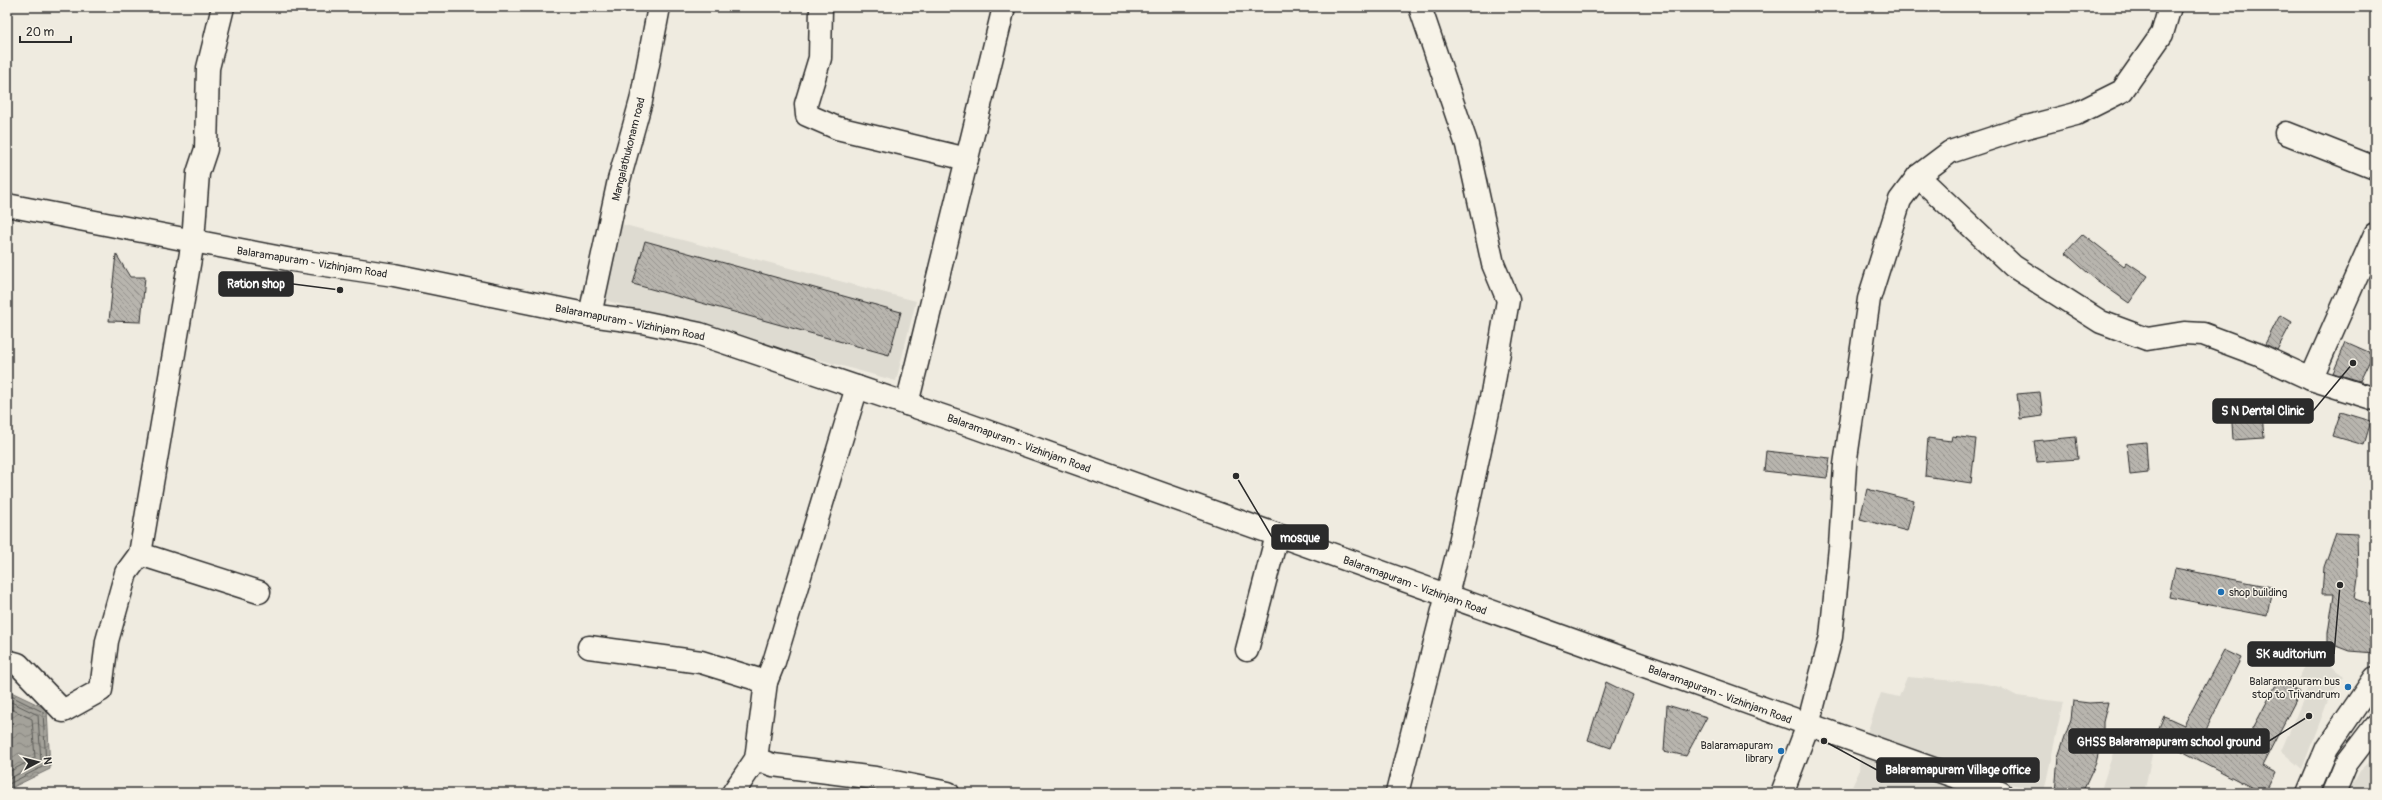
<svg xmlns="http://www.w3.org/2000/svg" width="2382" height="800" font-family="Pangolin,sans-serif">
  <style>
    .built { fill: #dedbd1 }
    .water { fill: url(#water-waves); stroke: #74726e }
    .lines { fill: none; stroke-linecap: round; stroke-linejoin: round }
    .shore { stroke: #5b5b57; stroke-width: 1 }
    .building { fill: url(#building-back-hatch); stroke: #2b2b2b }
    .minor-casing { stroke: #2b2b2b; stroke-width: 25 }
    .major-casing { stroke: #2b2b2b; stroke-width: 25 }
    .minor { stroke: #f7f3e8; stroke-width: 22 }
    .major { stroke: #f7f3e8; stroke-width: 22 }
    .poi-dot { fill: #1f6fb2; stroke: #f7f3e8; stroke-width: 1.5 }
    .labels { text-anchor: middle; stroke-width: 3; stroke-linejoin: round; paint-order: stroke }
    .street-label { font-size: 11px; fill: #2b2b2b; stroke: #f7f3e8 }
    .poi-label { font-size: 11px; fill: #2b2b2b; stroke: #f7f3e8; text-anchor: end }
    .leader { fill: none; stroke: #2b2b2b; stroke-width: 1.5 }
    .callout-dot { fill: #2b2b2b; stroke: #f7f3e8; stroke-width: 1.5 }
    .callout { fill: #2b2b2b; stroke: #2b2b2b; stroke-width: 1.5 }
    .callout-label { font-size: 12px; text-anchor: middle; font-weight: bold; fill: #fff }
  </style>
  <defs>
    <pattern id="water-waves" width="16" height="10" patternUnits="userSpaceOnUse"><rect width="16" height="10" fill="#a4a29a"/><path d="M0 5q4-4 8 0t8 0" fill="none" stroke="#86847e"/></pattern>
    <pattern id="building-back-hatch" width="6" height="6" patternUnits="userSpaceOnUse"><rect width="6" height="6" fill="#b8b5ae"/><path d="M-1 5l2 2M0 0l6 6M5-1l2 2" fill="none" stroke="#96938e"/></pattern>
  </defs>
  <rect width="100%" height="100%" fill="#efebe0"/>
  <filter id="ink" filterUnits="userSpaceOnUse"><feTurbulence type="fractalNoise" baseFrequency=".025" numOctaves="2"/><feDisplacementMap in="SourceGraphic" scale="8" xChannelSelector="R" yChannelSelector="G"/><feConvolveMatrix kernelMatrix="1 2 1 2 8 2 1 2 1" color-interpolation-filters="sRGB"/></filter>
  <g filter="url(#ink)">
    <g class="built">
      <polygon points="621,224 916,301 896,381 601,299"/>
      <polygon points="2312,653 2344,676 2329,698 2302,769 2281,751 2308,688 2296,683"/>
      <polygon points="1907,677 1981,683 2000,687 2017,696 2063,702 2044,792 2014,785 1867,733 1881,693 1899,697"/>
      <polygon points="2132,742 2154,745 2144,793 2100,793 2116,744"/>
      <polygon points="1860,754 1896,765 1944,784 1977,793 1849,793 1859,772"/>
      <polygon points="2375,757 2375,793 2348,793 2360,771"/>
    </g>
    <polygon class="water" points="7,690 47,709 50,769 7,790"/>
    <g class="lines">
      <g class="shore">
        <polyline points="7,694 43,712 46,765 7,785"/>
        <polyline points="7,700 38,715 41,762 7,780"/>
        <polyline points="7,707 32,719 35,758 7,773"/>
      </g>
    </g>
    <g class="building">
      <polygon points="2083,234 2124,266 2127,262 2148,276 2129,303 2095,279 2065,253"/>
      <polygon points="645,241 901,312 889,355 633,284"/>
      <polygon points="116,254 130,277 145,277 141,322 109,321"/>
      <polygon points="2280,315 2292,322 2277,350 2265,344"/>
      <polygon points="2346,342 2373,354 2360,381 2333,373"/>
      <polygon points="2040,392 2043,416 2020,419 2017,394"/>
      <polygon points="2261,404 2264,438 2233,440 2231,406"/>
      <polygon points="2341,412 2371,421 2364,445 2333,436"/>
      <polygon points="1952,436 1976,439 1971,483 1925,476 1928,438 1951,441"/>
      <polygon points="2076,437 2078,459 2037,462 2034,441"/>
      <polygon points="2146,442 2148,473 2130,475 2127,444"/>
      <polygon points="1766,451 1830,458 1827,478 1764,471"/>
      <polygon points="1867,489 1914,501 1907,531 1860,519"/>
      <polygon points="2336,533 2357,534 2358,577 2355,599 2375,606 2375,653 2349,651 2328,643 2328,633 2334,594 2322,594 2324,567"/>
      <polygon points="2175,568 2272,587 2267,616 2169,597"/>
      <polygon points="2224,650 2241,658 2204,734 2241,751 2278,681 2300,692 2262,766 2276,773 2266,793 2262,793 2155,737 2164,716 2184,725"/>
      <polygon points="1606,682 1632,695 1611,748 1588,740"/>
      <polygon points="2073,701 2089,703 2108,702 2103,722 2103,734 2096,763 2082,793 2055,793 2058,757 2071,719"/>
      <polygon points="1667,705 1707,717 1686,756 1664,751"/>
    </g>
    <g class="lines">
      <g class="minor-casing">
        <g id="minor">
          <polyline points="223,7 208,68 206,149 198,173 193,241 140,554 259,592"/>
          <polyline points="821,7 820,58 806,104 807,115 837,128 967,159"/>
          <polyline points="2286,133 2375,168"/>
          <polyline points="1918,176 2013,266 2101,322 2147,339 2184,333 2203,334 2259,355 2311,379 2375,234"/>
          <polyline points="590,315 619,180 641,101 659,7"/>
          <polyline points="2311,379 2375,399"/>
          <polyline points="907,404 1004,7"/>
          <polyline points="589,647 701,662 766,682"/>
          <polyline points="1247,650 1277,535"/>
          <polyline points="7,661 18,664 63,711 101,690 107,641 126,573 140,554"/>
          <polyline points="756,759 773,765 875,778 948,793"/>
          <polyline points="733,793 756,759 766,682 774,662 857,387"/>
          <polyline points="1397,793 1459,547 1492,393 1508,300 1493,264 1467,145 1420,7"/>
          <polyline points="1782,793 1808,725 1831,637 1840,547 1845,465 1869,299 1900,200 1918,176 1950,152 2023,128 2076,114 2122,91 2162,34 2170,7"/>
        </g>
      </g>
      <g class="major-casing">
        <g id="major">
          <polyline points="7,205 292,260 394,275 590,315 642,322 700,334 969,425 2001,793"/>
          <polyline points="2308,793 2327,748 2375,678"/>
          <polyline points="2334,793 2346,764 2375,726"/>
        </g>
      </g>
      <use href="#minor" class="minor"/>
      <use href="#major" class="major"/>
    </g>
  </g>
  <g class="poi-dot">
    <circle cx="2221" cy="592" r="4"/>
    <circle cx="2348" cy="687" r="4"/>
    <circle cx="1781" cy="751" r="4"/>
  </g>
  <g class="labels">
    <g class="street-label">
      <text transform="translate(628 149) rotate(-76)" y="4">Mangalathukonam road</text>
      <text transform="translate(312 262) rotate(9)" y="4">Balaramapuram - Vizhinjam Road</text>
      <text transform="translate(630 322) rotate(11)" y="4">Balaramapuram - Vizhinjam Road</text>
      <text transform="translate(1019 443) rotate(20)" y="4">Balaramapuram - Vizhinjam Road</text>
      <text transform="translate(1415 585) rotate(20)" y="4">Balaramapuram - Vizhinjam Road</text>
      <text transform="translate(1720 694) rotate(20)" y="4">Balaramapuram - Vizhinjam Road</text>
    </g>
    <g class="poi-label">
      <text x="2229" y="596" text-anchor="start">shop building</text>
      <text x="2340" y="685">Balaramapuram bus<tspan x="2340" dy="13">stop to Trivandrum</tspan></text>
      <text x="1773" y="749">Balaramapuram<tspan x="1773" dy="13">library</tspan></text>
    </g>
  </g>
  <path class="leader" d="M340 290L293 284M2353 363L2313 411M1236 476L1272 537M2340 585L2334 654M2309 716L2269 741M1824 741L1877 770"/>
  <g class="callout-dot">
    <circle cx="340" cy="290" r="4"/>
    <circle cx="2353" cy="363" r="4"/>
    <circle cx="1236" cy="476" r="4"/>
    <circle cx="2340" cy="585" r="4"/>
    <circle cx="2309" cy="716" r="4"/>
    <circle cx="1824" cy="741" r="4"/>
  </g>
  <g class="callout">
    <rect x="219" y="272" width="74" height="24" rx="4"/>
    <rect x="2213" y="399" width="100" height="24" rx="4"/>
    <rect x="1272" y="525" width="56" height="24" rx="4"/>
    <rect x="2248" y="642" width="86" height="24" rx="4"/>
    <rect x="2069" y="729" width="200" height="24" rx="4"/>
    <rect x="1877" y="758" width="162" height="24" rx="4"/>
  </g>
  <g class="callout-label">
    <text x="256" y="288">Ration shop</text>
    <text x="2263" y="415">S N Dental Clinic</text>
    <text x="1300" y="542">mosque</text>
    <text x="2291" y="658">SK auditorium</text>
    <text x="2169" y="746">GHSS Balaramapuram school ground</text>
    <text x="1958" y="774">Balaramapuram Village office</text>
  </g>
  <rect width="2382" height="800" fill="none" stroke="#f7f3e8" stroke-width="24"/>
  <rect x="12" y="12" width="2358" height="776" fill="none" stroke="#2b2b2b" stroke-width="1.5" filter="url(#ink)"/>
  <g transform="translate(38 762) rotate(83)" stroke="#f7f3e8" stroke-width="3" paint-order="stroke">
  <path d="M0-3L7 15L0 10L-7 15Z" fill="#2b2b2b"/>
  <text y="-6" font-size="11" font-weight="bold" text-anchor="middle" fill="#2b2b2b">N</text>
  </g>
  <path d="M20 36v6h51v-6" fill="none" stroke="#2b2b2b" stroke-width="2"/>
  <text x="26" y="36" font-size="12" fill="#2b2b2b" stroke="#f7f3e8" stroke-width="3" paint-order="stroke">20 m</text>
</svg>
